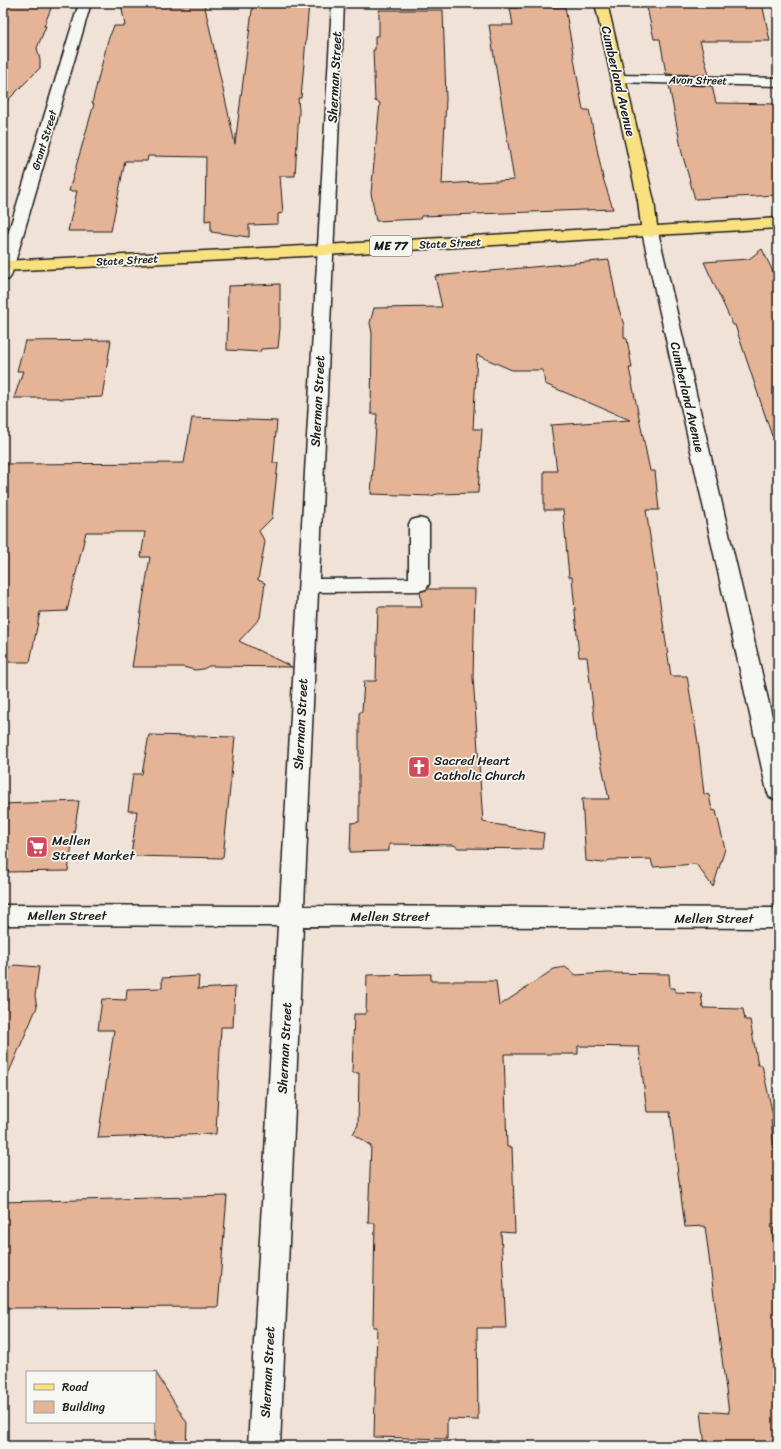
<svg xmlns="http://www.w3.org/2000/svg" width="781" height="1449" font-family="Sriracha,sans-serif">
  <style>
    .building { fill: #e5b497; stroke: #1c1c1c }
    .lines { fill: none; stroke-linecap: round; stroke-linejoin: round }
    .minor-casing { stroke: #1c1c1c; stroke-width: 3 }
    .major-casing { stroke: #1c1c1c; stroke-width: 3 }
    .minor { fill: #f6f6f2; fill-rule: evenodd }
    .major { fill: #fae180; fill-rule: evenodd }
    .labels { text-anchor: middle; stroke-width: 3.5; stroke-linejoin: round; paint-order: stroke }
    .far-street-label { font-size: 11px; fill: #1c1c1c; stroke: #f6f6f2 }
    .shield { fill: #f6f6f2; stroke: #5d5d5c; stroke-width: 1 }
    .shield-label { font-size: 12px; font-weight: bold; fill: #1c1c1c }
    .street-label { font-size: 13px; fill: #1c1c1c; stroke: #f6f6f2 }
    .poi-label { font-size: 13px; fill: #1c1c1c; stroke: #f6f6f2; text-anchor: start }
  </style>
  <rect width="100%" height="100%" fill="#f1e2d7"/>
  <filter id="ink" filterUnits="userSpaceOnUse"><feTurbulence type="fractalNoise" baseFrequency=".025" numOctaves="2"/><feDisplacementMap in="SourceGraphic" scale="8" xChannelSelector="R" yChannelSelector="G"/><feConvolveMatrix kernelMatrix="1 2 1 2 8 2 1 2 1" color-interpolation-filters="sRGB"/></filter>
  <g filter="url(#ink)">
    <g class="building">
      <polygon points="3,3 53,3 44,26 46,26 37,48 40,60 40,68 3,105"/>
      <polygon points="121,3 204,3 235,144 253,3 309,3 301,98 298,98 299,111 295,176 280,176 283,213 278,214 278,224 249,225 249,237 211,232 211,220 205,221 206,157 148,156 147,161 125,161 111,231 68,231 77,191 69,191 94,104 92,103 108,40 114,26 125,26"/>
      <polygon points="646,3 762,3 770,41 700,41 709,75 666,74 660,39 654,39"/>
      <polygon points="518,7 565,7 583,110 589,110 603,178 613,209 421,216 420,219 376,221 371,193 380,103 375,101 373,50 375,50 375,36 379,36 379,10 443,10 446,99 442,184 514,180 489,25 513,25 510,8 518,8"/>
      <polygon points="669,85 712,86 716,103 778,104 778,195 695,199 682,153"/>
      <polygon points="762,249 778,282 778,435 772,436 735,325 733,325 704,262 749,259"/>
      <polygon points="609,260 617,303 624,325 624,337 627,339 632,368 629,368 650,471 655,471 659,510 646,510 671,676 687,676 699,749 704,794 709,795 712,810 716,811 725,849 713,887 696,864 653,867 651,859 610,860 603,863 586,861 582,799 609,799 598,748 587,657 579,657 572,577 569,577 563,510 544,510 544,471 557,471 551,425 630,420 545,384 543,370 512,370 477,355 473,429 482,429 478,493 437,494 431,496 371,494 377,414 371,414 372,333 370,323 374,308 442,307 435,276"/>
      <polygon points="280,284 280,328 278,348 261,349 260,352 227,350 228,286"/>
      <polygon points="111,340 102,397 61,399 58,398 14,398 23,371 17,371 25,341"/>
      <polygon points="192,418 277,421 273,463 278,463 272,518 259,531 265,542 258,580 265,583 260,618 239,641 292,667 209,666 203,669 195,670 183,667 132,667 150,557 141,557 145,532 86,532 67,611 40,612 30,662 3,662 3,464 184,463"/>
      <polygon points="428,589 475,589 473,677 483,822 544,833 542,849 458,848 454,845 389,844 389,851 350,852 351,823 359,822 359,713 362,711 364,681 376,681 378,607 422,607 420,592"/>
      <polygon points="149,735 235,737 223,858 131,856 137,811 128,811 133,774 142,774"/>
      <polygon points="79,801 68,871 3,872 3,804"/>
      <polygon points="14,965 39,967 35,996 37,1007 3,1086 3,975"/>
      <polygon points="565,967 576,975 607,973 669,974 670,988 675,988 675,992 701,993 703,1008 743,1009 745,1020 750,1020 758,1065 762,1065 774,1120 771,1121 778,1181 778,1224 771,1224 778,1265 778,1446 705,1446 701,1411 729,1413 705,1226 685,1227 670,1112 647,1112 639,1047 578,1046 578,1054 504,1054 507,1147 512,1147 515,1233 501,1232 506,1328 477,1328 478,1420 447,1419 447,1439 374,1437 377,1327 373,1327 375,1223 368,1223 371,1146 353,1134 358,1125 359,1073 352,1073 354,1014 366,1014 367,975 431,974 431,981 496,981 499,1006 554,969"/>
      <polygon points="199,976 198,989 235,987 233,1027 221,1027 216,1134 98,1138 114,1030 98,1030 102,999 126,1000 127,989 162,988 162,978"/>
      <polygon points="227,1196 218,1307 3,1308 3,1202"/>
      <polygon points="155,1371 187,1423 186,1446 155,1446"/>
    </g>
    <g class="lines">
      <g class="minor-casing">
        <g id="minor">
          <polygon points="79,3 91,3 11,276 9,279 3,281 3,250"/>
          <polygon points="332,3 344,3 319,579 409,578 409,524 412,520 419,518 426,520 429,524 429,584 426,589 419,591 318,592 304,906 778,908 778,928 303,926 280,1446 248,1446 278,926 3,925 3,905 280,906"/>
          <polygon points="618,75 778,78 778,86 613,82 611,79 613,76"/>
          <polygon points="650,227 656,229 658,232 778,742 778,800 770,797 767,791 642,232 644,229"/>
        </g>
      </g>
      <g class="major-casing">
        <polygon id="major" points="595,3 607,3 654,201 657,226 778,218 778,228 656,235 650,237 646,236 325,255 3,271 3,261 325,245 641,226 638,201"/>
      </g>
      <use href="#minor" class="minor"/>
      <use href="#major" class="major"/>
    </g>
  </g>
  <defs>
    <g id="church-square" transform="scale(1.15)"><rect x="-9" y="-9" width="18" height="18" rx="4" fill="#d1495b" stroke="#f6f6f2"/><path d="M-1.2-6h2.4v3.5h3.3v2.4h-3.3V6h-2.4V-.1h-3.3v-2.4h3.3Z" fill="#fff"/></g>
    <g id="supermarket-square" transform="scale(1.15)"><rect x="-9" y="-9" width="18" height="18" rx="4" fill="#d1495b" stroke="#f6f6f2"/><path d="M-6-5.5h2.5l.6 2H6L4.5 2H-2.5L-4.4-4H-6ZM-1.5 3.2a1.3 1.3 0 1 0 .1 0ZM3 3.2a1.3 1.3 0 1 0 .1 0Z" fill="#fff"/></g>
  </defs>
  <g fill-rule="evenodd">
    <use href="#church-square" x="419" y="767"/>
    <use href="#supermarket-square" x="37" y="847"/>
  </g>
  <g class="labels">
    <g class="far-street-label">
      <text transform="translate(698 80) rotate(1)" y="4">Avon Street</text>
      <text transform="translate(44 140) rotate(-73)" y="4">Grant Street</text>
      <text transform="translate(450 243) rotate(-3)" y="4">State Street</text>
      <text transform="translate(127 260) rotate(-3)" y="4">State Street</text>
    </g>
    <rect class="shield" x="370" y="236" width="42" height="20" rx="3"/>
    <g class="shield-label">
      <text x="391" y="250">ME 77</text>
    </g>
    <g class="street-label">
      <text transform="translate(334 77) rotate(-87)" y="5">Sherman Street</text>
      <text transform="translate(619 81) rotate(77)" y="5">Cumberland Avenue</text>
      <text transform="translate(688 397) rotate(77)" y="5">Cumberland Avenue</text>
      <text transform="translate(317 401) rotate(-87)" y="5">Sherman Street</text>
      <text transform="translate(300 724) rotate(-87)" y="5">Sherman Street</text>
      <text x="67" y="920">Mellen Street</text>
      <text x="390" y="921">Mellen Street</text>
      <text x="714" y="923">Mellen Street</text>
      <text transform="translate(284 1048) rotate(-87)" y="5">Sherman Street</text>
      <text transform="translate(267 1372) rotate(-87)" y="5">Sherman Street</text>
    </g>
    <g class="poi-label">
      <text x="434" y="765">Sacred Heart<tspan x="434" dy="15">Catholic Church</tspan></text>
      <text x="52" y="845">Mellen<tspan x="52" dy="15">Street Market</tspan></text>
    </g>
  </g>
  <rect width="781" height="1449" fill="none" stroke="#f6f6f2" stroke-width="16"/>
  <rect x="8" y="8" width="765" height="1433" fill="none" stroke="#1c1c1c" stroke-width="1.5" filter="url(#ink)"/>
  <rect x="26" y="1371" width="130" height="52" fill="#f6f6f2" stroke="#9f9f9c"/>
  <rect x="34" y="1384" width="20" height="6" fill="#fae180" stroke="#9f9f9c"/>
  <text x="62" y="1391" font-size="12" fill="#1c1c1c">Road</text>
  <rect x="34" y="1401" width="20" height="12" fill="#e5b497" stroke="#9f9f9c"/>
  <text x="62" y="1411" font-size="12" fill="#1c1c1c">Building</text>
</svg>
